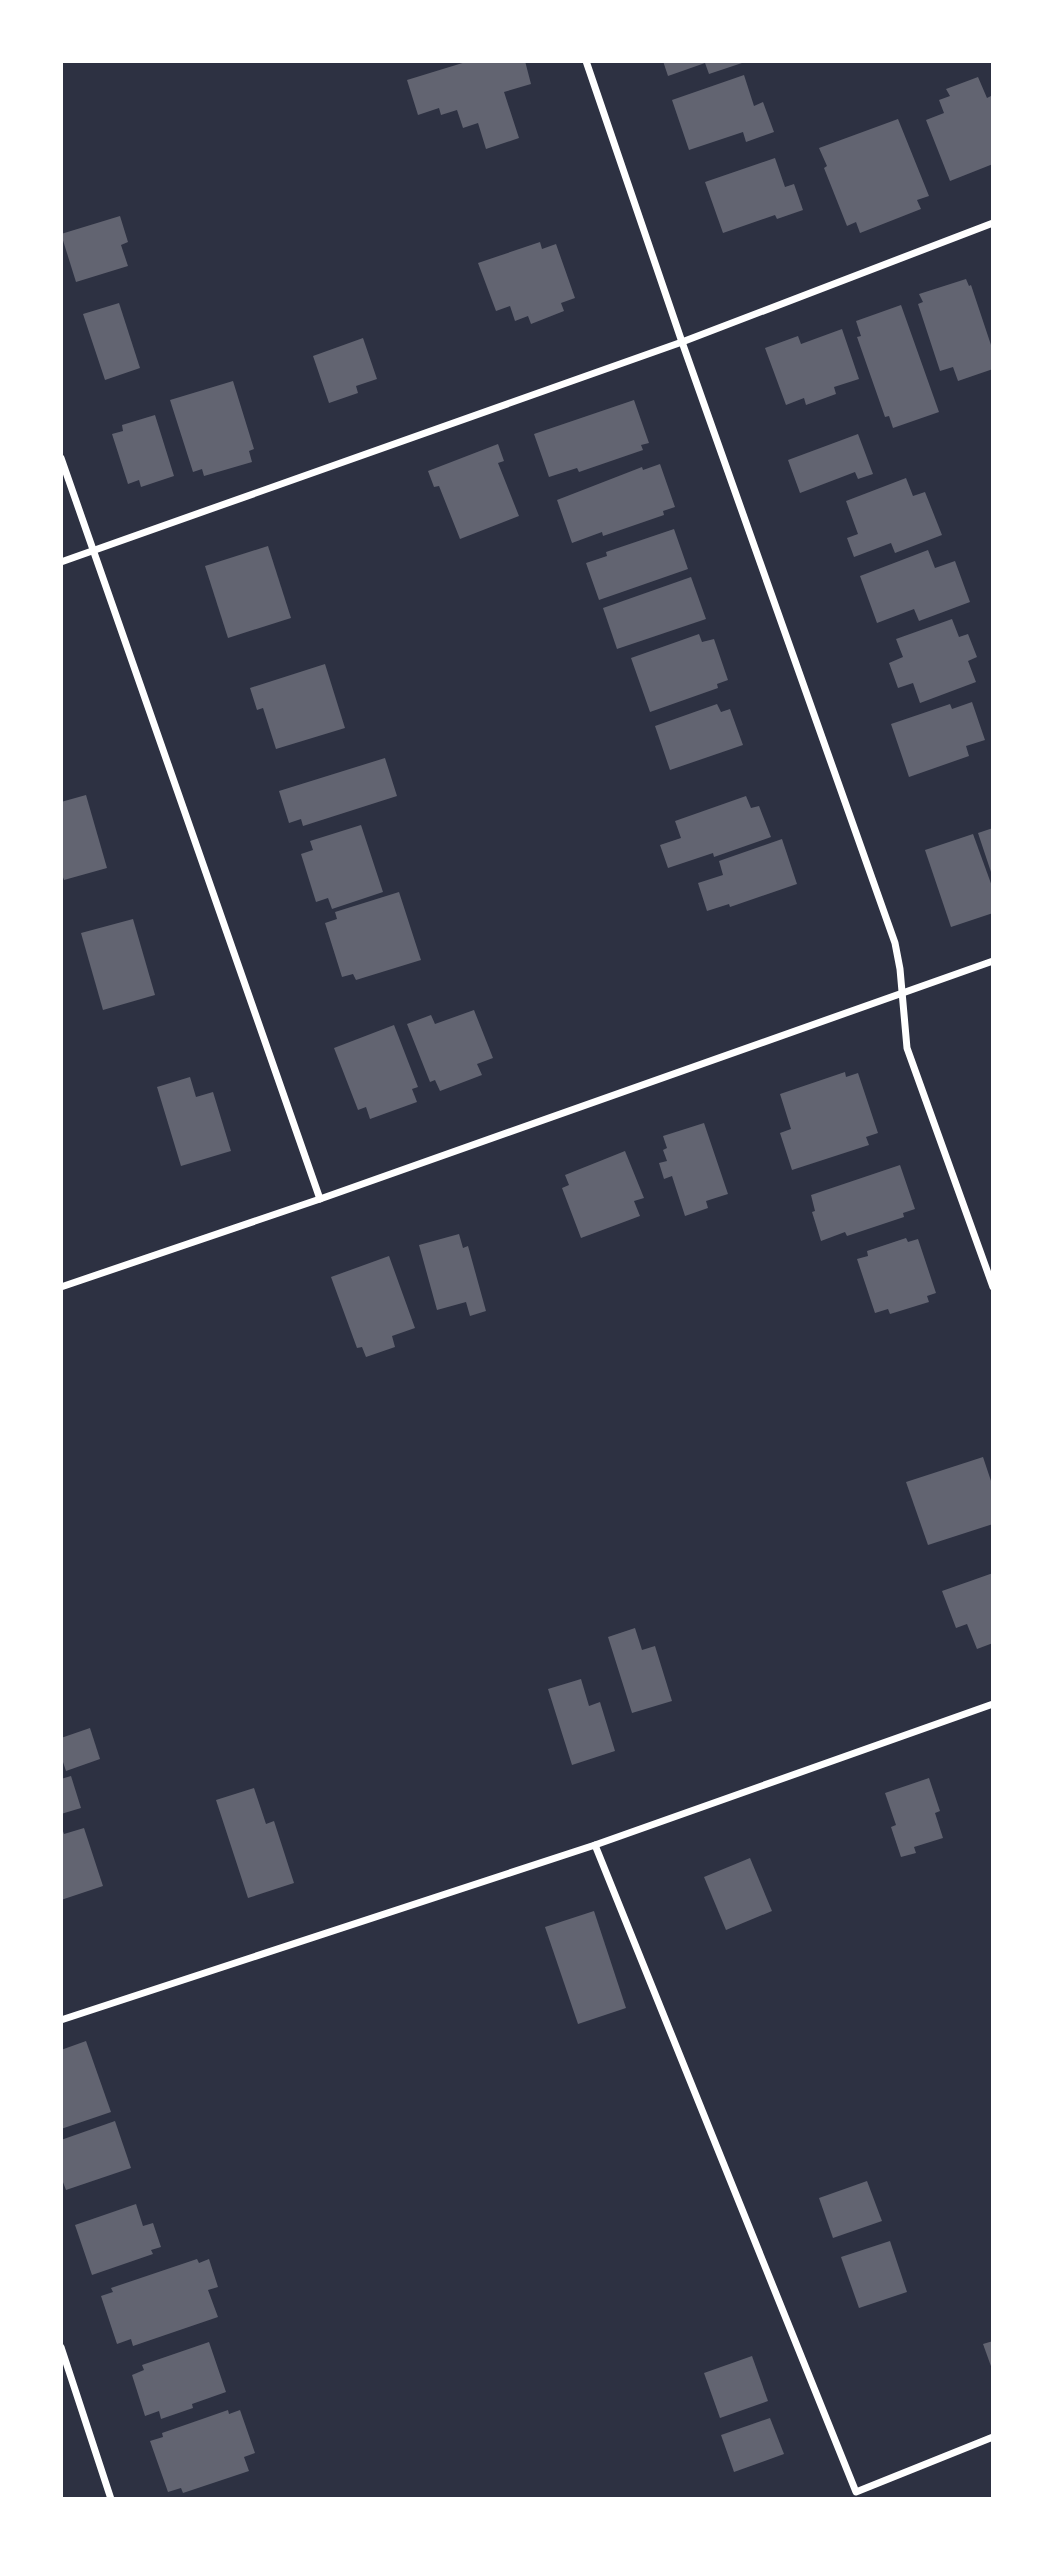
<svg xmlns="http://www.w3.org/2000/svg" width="1054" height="2560" font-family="'Space Grotesk',sans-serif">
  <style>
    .building { fill: #626471 }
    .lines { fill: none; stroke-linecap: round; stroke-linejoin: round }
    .minor { stroke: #fff; stroke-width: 7 }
  </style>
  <rect width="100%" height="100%" fill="#2d3142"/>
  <g class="building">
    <polygon points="469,61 525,61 531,84 504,92 519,138 486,149 478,123 463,128 457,110 441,115 439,108 418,115 407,80"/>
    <polygon points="663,61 745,61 745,62 709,74 705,63 668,76"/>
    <polygon points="744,75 754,106 763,102 774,132 746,142 743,132 689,150 672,100"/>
    <polygon points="978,77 987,98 991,96 993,102 993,164 950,181 926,120 944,113 939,100 950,96 946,89"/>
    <polygon points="898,119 929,196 917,200 921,209 860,233 856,222 847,226 824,168 827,166 819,148"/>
    <polygon points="775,158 785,187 794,184 803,210 777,219 775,215 723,233 705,182"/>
    <polygon points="120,216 128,242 121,245 128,266 76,282 61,234"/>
    <polygon points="540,242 542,249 556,244 575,298 561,303 564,311 531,324 528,316 515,321 510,306 496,311 478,263"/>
    <polygon points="966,279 969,286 971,285 993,351 993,369 958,381 953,367 940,371 918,304 923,302 919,294"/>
    <polygon points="119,303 140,368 105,380 83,314"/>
    <polygon points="901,305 939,412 893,428 889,416 885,417 857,337 861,336 856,321"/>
    <polygon points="842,329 859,379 834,387 836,394 806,405 804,398 786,405 765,348 798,336 801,344"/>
    <polygon points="363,338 377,379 356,386 358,393 329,403 313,356"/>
    <polygon points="233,381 254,449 249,451 252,462 204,476 202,469 193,472 170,400"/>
    <polygon points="634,400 649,443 641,445 643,450 579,472 577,468 549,477 534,434"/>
    <polygon points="155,415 174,476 141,487 139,480 128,484 112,434 123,431 122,425"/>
    <polygon points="858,434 873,474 858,479 855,472 800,493 788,460"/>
    <polygon points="498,444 504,461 498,463 519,516 460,539 439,486 434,487 428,471"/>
    <polygon points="660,464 675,507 663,511 664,515 603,536 602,532 572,543 557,500 642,467 643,470"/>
    <polygon points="906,478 913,496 925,492 942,535 895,553 891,543 854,557 847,538 858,534 846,501"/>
    <polygon points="674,529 688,569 599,600 586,563 607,556 606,552"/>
    <polygon points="268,546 291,618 228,638 205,566"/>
    <polygon points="928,550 935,568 955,561 970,602 919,621 914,609 877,623 860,576"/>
    <polygon points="691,577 706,619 617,649 603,608"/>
    <polygon points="952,619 959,637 968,634 977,657 968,661 976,682 920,703 913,683 898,688 889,663 903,657 896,639"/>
    <polygon points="699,634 702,642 714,639 728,680 717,684 718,688 650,712 631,658"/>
    <polygon points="325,664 345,728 276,749 263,708 257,710 250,688"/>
    <polygon points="972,702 985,740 966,746 969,756 909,777 891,724 950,704 952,709"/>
    <polygon points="717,704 721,712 730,709 743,745 670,770 655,726"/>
    <polygon points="385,758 397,796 303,826 301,819 289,823 279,791"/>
    <polygon points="86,795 107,868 64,880 61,872 61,802"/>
    <polygon points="746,796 751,808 759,806 771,837 714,857 713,853 668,868 660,845 681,838 675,821"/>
    <polygon points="361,825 383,892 332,909 328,898 316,902 301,854 313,850 310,841"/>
    <polygon points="993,828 993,875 992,875 978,833"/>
    <polygon points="973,834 993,889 993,913 951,927 925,850"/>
    <polygon points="782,839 797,884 730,907 729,904 707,911 698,883 723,875 719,861"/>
    <polygon points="399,892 421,960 356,980 353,974 342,977 325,923 337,919 335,912"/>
    <polygon points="133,919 155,995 103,1010 81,933"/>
    <polygon points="474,1010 493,1058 477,1064 482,1075 440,1091 435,1080 430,1082 407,1024 431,1015 435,1024"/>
    <polygon points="394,1025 418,1087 412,1089 417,1102 370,1119 366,1107 358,1110 334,1048"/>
    <polygon points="845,1072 846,1077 858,1073 878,1133 866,1137 869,1145 792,1170 780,1133 791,1129 780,1094"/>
    <polygon points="190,1077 196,1097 213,1092 231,1151 181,1166 157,1087"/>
    <polygon points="704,1123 728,1194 706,1201 708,1208 685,1216 672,1176 664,1179 659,1163 667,1161 663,1150 667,1148 663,1136"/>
    <polygon points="625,1151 644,1198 634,1201 640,1216 581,1238 562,1188 569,1185 565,1175"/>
    <polygon points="900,1165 915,1209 903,1213 904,1217 847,1236 845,1232 821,1241 812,1212 815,1211 811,1195"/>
    <polygon points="459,1234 463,1248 468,1246 486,1311 470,1316 466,1302 437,1310 419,1245"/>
    <polygon points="906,1238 908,1242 918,1239 936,1293 927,1296 929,1302 890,1314 888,1309 875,1313 857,1259 868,1256 867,1251"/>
    <polygon points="389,1256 415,1328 392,1336 395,1347 366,1357 362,1347 357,1348 331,1277"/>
    <polygon points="983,1457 993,1487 993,1524 928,1545 906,1482"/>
    <polygon points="993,1573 993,1643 977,1649 967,1624 956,1628 942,1591"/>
    <polygon points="635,1628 642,1650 655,1646 672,1701 632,1713 608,1637"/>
    <polygon points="581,1679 589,1706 600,1702 615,1751 572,1765 548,1689"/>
    <polygon points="90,1728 100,1759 66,1771 61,1756 61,1738"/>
    <polygon points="71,1776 81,1808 61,1814 61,1779"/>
    <polygon points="929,1778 940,1811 935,1813 943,1838 914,1847 916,1853 901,1857 891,1827 896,1825 885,1793"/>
    <polygon points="254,1788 266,1824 274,1821 294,1883 248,1898 216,1800"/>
    <polygon points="61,1826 64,1834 84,1828 103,1886 61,1900"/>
    <polygon points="750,1858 772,1911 726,1930 704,1877"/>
    <polygon points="594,1911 626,2008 578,2024 545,1927"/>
    <polygon points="86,2041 111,2112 61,2129 61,2050"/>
    <polygon points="115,2121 131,2168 66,2190 61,2177 61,2140"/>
    <polygon points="867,2181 882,2221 833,2238 819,2198"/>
    <polygon points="136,2204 143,2226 153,2223 161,2247 151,2250 153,2254 92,2275 75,2225"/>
    <polygon points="890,2241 907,2292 859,2308 841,2257"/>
    <polygon points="197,2259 199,2263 209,2259 218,2287 208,2290 218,2317 133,2346 131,2339 117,2344 101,2296 113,2292 111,2288"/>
    <polygon points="993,2341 993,2369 992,2369 983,2344"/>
    <polygon points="209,2342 226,2392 192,2404 193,2408 161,2419 159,2411 145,2416 132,2375 144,2370 142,2365"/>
    <polygon points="752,2356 768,2401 720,2418 704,2373"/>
    <polygon points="228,2410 229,2414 240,2410 255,2453 244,2457 249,2471 183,2493 181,2488 168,2492 150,2441 163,2437 162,2433"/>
    <polygon points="770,2418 784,2454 734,2472 721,2435"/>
  </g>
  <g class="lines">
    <g class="minor">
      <polyline points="586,61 682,342 895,943 900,969 907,1048 993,1287"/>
      <polyline points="61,458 320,1199"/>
      <polyline points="61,562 682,342 993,223"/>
      <polyline points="61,1287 320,1199 993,961"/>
      <polyline points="595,1845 856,2492 993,2437"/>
      <polyline points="61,2020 595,1845 993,1704"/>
      <polyline points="61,2347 111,2499"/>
    </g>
  </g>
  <rect width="1054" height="2560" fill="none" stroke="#ffffff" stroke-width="126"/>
</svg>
